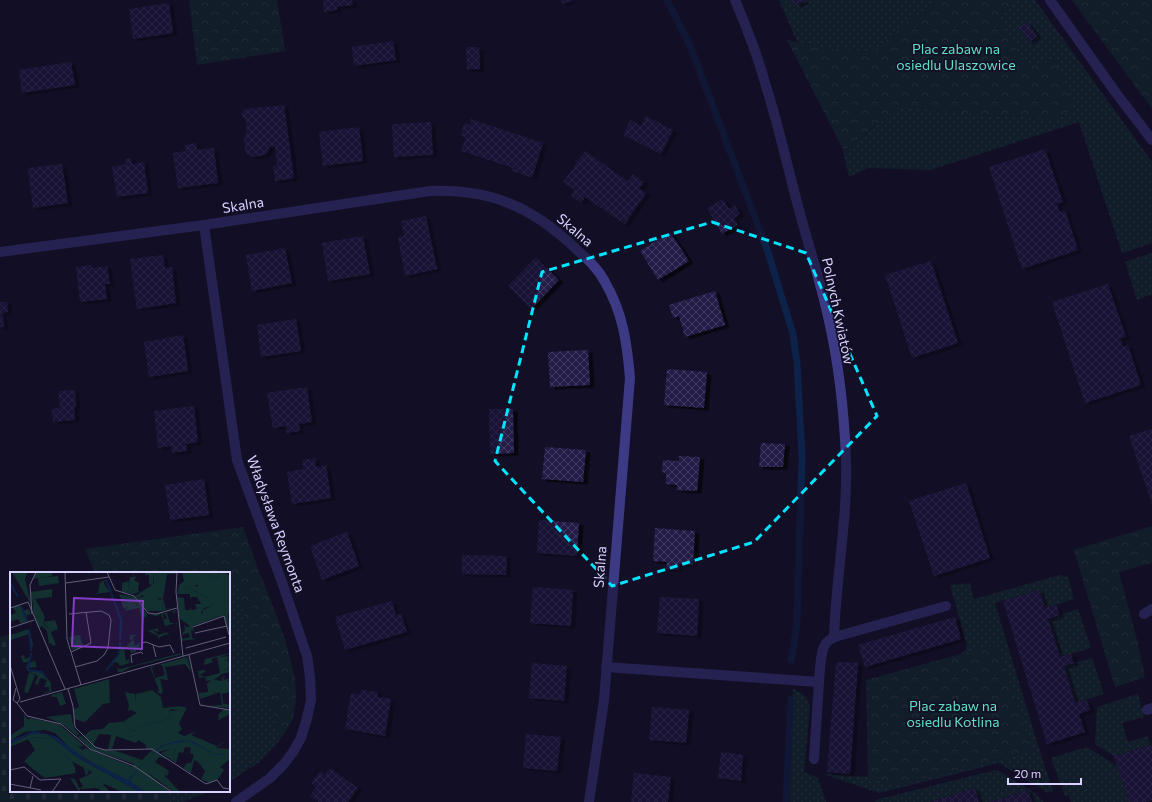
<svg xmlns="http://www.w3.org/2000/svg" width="1152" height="802" font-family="Commissioner,sans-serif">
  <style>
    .grass { fill: url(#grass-dots) }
    .forest { fill: url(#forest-crowns) }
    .cemetery { fill: url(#cemetery-stones) }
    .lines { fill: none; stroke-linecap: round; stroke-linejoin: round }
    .stream { stroke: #0c2248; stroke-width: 7 }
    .building { fill: url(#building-cross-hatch); filter: url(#shadow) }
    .service { stroke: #3d3a85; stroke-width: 10 }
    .minor { stroke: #3d3a85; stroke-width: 10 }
    .marked { fill: none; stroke: #00e5ff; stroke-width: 3; stroke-dasharray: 8 5; stroke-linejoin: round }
    .labels { text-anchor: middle; stroke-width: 3.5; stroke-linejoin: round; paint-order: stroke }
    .park-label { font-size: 14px; fill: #5fe0c0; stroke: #130f26 }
    .street-label { font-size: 14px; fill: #d9d4ff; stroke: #130f26 }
    .inset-river { fill: none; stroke: #0c2248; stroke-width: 2 }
    .inset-road { fill: none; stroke: #625e7d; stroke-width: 1 }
    .view { fill: #843dc5; fill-opacity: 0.15; stroke: #843dc5; stroke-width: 2 }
    .inset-edge { fill: none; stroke: #d9d4ff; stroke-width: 2 }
  </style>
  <defs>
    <pattern id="grass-dots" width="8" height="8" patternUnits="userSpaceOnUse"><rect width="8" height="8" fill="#12302f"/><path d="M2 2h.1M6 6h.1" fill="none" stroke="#344d4e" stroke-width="1.8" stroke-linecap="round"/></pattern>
    <pattern id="forest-crowns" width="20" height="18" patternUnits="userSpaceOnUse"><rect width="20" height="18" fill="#12302f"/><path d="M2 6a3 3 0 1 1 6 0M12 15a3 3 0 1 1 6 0" fill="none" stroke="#344d4e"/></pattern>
    <pattern id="cemetery-stones" width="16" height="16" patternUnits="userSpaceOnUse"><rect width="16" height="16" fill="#12302f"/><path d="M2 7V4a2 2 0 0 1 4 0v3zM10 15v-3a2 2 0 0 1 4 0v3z" fill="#344d4e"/></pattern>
    <pattern id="building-cross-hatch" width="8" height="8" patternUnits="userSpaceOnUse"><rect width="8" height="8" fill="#241b47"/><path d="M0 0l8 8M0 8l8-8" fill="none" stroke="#433b63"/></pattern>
    <filter id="shadow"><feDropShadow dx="4.5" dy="2.5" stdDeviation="0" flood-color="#0009"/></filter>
  </defs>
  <rect width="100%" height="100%" fill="#130f26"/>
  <g class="grass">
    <polygon points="779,0 939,0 905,24 872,52 824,48 797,42"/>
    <polygon points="1013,0 1035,0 1152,162 1152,243 1122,253 1079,122 930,170 868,168 849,177 841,143 845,151 900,106 959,113 1056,119 1075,109 1054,58 1039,65 1030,65 1019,53 998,19 1014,1"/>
    <polygon points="1152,253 1152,294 1137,300 1125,262"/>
    <polygon points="1060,575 1068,577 1074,599 1045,608 1039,590 995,603 1040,752 1053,791 1048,793 999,763 879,793 824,774 868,777 898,785 1033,751 997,644 959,655 965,650 967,645 950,585 970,583 974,599"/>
    <polygon points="233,577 280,740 258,763 229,782 229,578"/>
    <polygon points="1078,609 1091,648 1060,657 1048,619"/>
    <polygon points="1092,658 1104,694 1075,703 1064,666"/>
    <path d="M793 689C803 693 808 697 810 707L804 772 818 778 826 802H790Z"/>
    <polygon points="1138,694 1144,717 1122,723 1128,742 1148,736 1150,745 1114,756 1095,744 1097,707"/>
    <polygon points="1087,747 1118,767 1129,802 1071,802 1069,795 1065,796 1051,758"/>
    <polygon points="996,770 999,771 1033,792 1044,802 1032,802 1028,790 989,802 979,802 974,788 929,802 875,802 879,799"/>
    <polygon points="166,791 211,791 183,802 170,802"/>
  </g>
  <g class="forest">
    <polygon points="189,0 277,0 285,51 197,65"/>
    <polygon points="939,0 1013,0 1014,1 998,19 1019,53 1030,65 1039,65 1054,58 1075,109 1056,119 959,113 900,106 844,151 787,40 824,48 872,52 905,24"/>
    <polygon points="1072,0 1152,0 1152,109"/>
    <polygon points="1152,526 1152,563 1119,572 1137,640 1145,677 1115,687 1074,550"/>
    <polygon points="243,527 258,569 278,619 287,646 295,678 296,700 293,719 280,740 233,578 229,578 229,573 95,573 85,549"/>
    <polygon points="997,644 1033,751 898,785 868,777 866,680"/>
  </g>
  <polygon class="cemetery" points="11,634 11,791 166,791 170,802 0,802 0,637"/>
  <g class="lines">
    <g class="stream">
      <polyline points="667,0 689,43 768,252 793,334 797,363 802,457 797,624 791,660"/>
      <polyline points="786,802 791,699"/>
    </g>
  </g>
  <g class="building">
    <polygon points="323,0 352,0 353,5 337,7 337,10 324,12"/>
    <polygon points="561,0 574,0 562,4"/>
    <polygon points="791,0 806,0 797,5"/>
    <polygon points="169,3 173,33 133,39 129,9"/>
    <polygon points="1027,22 1037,36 1029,42 1019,28"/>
    <polygon points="393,41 396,60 354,66 352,47"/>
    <polygon points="466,47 479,47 480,69 467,69"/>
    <polygon points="71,62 75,85 22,93 19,70"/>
    <polygon points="284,105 294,178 275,181 273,166 277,166 275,146 269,147 268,152 264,155 253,157 247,154 245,150 244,137 247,131 246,120 241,115 243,111 246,109"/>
    <polygon points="646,116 673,130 661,154 623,135 630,120 641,126"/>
    <polygon points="471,119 543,143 532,178 512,171 513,168 461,151 466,137 461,136 464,123 470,125"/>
    <polygon points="431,122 433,155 394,157 392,124"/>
    <polygon points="359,127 363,161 323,166 319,132"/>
    <polygon points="196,143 197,150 214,148 218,183 178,188 173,153 186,151 185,145"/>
    <polygon points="1045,149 1063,202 1057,204 1060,212 1065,210 1078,250 1022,269 989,167"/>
    <polygon points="585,151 628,181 633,174 644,182 639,188 646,193 625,224 585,197 581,203 571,196 575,190 563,182"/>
    <polygon points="131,158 132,164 144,162 148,193 117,197 112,167 126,164 125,159"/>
    <polygon points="62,164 68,203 33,208 28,168"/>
    <polygon points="723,199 729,209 735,205 740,214 734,218 738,225 722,234 707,208"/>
    <polygon points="426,216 437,269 405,276 398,237 404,236 401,221"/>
    <polygon points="670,232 689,261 658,280 640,251"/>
    <polygon points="363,236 370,274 328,281 322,243"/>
    <polygon points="285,248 292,283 252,291 246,255"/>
    <polygon points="163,255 165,268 172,267 176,303 137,309 130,259"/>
    <polygon points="536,257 559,280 531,309 508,286"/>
    <polygon points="931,261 958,343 912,358 885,275"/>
    <polygon points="91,265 92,268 107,266 110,284 105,284 107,299 80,302 76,267"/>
    <polygon points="1108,284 1126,337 1120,338 1123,347 1128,345 1141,385 1085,403 1052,302"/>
    <polygon points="715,291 725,325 685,337 679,316 673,318 669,305"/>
    <polygon points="0,302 7,302 8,312 2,313 4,327 0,327"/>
    <polygon points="296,319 301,351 261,357 257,325"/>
    <polygon points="183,335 188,371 149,377 144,342"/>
    <polygon points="588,350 590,385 550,387 548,352"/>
    <polygon points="667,369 707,372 704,408 664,405"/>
    <polygon points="307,387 312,422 299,424 300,431 287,433 286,426 273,428 267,393"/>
    <polygon points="75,390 76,407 74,407 75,420 53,422 52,409 60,408 58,391"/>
    <polygon points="194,406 198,442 186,444 187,451 172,453 171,446 158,448 154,411"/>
    <polygon points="489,409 513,409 514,453 490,454"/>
    <polygon points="1152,429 1152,504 1129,436"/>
    <polygon points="761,443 785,444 783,467 759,467"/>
    <polygon points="545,447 586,450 583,482 542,479"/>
    <polygon points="679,456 700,457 697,491 677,490 677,485 666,484 666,473 662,472 663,460 679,461"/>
    <polygon points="315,458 316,467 326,465 331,498 292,504 287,472 304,469 302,460"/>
    <polygon points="204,479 209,515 170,520 165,485"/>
    <polygon points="966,483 990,558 934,576 909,501"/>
    <polygon points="539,520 579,523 577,556 537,553"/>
    <polygon points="655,528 695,531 693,565 679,564 678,570 666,569 667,562 653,561"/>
    <polygon points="347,532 359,566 322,580 310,546"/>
    <polygon points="462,555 507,556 506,575 462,574"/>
    <polygon points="533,587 573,590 571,626 530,623"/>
    <polygon points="1039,590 1045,608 1056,605 1058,610 1059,615 1048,619 1060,657 1071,654 1074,663 1064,666 1075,703 1087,700 1090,710 1079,714 1085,732 1047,744 1003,601"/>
    <polygon points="660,597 699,599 697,636 657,633"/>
    <polygon points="392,601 396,615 401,614 407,632 345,650 335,617"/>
    <polygon points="955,617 961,639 865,667 858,645"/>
    <polygon points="836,662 858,663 850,774 827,772"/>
    <polygon points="532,663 567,666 564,701 529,698"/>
    <polygon points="361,690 378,692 377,697 391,699 385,736 345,729 351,693 360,695"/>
    <polygon points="652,707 689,710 686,743 649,740"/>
    <polygon points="526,734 561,737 557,771 523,768"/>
    <polygon points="1152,745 1152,800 1147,802 1129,802 1114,756"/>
    <polygon points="721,752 743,755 741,781 718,778"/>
    <polygon points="330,768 358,788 348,802 319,802 310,796 316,787 311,783 320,771 325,775"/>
    <polygon points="634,773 671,777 668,802 631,802"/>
    <polygon points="975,788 979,802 930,802"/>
    <polygon points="1028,790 1032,802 990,802"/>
  </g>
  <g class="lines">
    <g class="service">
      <path d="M735 0C747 28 758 57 766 86 779 127 788 169 799 210 809 247 821 283 829 321 839 365 844 412 846 458 848 518 836 577 834 637"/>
      <polyline points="1144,614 1152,609"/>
      <path d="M606 667 819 682C820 672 820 649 827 642 830 639 835 637 838 636L946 606"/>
      <polyline points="814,759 819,682"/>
    </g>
    <g class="minor">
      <polyline points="1050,0 1116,93 1152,140"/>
      <polyline points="204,225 237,460 283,585 307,656 310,677 311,700 307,718 301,738 293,752 284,764 270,778 236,802"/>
      <path d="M0 252 204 225 430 191C490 189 531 206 575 248 586 258 598 268 605 282 623 313 627 343 630 378L604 700 589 802"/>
      <polyline points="1147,710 1152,708"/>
    </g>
  </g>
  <path d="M0 0H1152V802H0ZM712 222 806 253 877 416 754 542 612 586 495 461 542 272Z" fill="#130f26" fill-opacity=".55" fill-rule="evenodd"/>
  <path class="marked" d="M712 222 806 253 877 416 754 542 612 586 495 461 542 272Z"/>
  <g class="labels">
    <g class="park-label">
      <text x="956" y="54">Plac zabaw na<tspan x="956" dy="16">osiedlu Ulaszowice</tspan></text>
      <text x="953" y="711">Plac zabaw na<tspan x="953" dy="16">osiedlu Kotlina</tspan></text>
    </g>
    <g class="street-label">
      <text transform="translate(243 205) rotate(-9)" y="5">Skalna</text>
      <text transform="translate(575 230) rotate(40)" y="5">Skalna</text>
      <text transform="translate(838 311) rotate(78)" y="5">Polnych Kwiatów</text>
      <text transform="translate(276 524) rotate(70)" y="5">Władysława Reymonta</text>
      <text transform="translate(600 567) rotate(-86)" y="5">Skalna</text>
    </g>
  </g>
  <g transform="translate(10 572)">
    <rect width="220" height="220" fill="#130f26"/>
    <path d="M26 0H42V4L23 7ZM172 0H208L209 7 197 2 202 10 177 15 198 26 202 34 194 36 191 41 197 48 204 46 215 29 220 32V38L218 39H220L218 43 220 68 214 43 183 54 184 59 181 58 182 66 187 67 171 69V64L173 67 180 65 179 61 171 63 175 58 174 53 177 55 180 54 169 46 167 25 174 26 175 38H180V35L182 38 187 37 185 32H191L187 25H181L180 29V22H167L169 13 174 9ZM153 2H157L153 27 156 37 161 36 152 39 153 27 132 23 128 27 125 24 142 13 139 12V3H144L143 13ZM95 7 94 12 100 20 85 22 88 21 90 9 91 11ZM119 9 118 17H128L129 20 123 22 112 20V11ZM42 17V25L25 27 27 30 23 32 20 20ZM109 22 124 25 137 42 136 45 132 47 129 36 115 39 118 34 128 35 127 32 121 26 116 31 112 30ZM10 33 13 39 19 37 18 33 22 48 20 42 16 44 18 49 11 52 8 47 0 50V43L6 41 3 35ZM166 38 165 42 162 39 157 41 160 51H167V55L166 51 148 56 149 60 143 58 148 63 157 60 160 68 157 62 150 65 149 68 148 64 138 59 155 54 151 42 147 44 139 43 153 41 154 48 157 46 154 41ZM45 48 48 57 41 60 33 50ZM19 57 23 73 21 79 19 62 1 68 0 63ZM120 63H127L123 65 125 74 131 70 129 74 134 80 126 76V80L121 81 120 78H125L124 76 114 77 116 89 119 87 120 91 110 94 107 90 102 91 103 95 101 92 109 82 110 69 111 74 114 77 112 74 116 75 123 67 120 68ZM22 80 18 91 25 89 27 95 18 96V99L32 100 41 111V119H44L31 122 39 119V115H34L37 108 30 106 28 113 25 112 28 104 18 99 16 96 18 90 13 91 11 84 14 83 15 87 20 85ZM171 81 170 83 121 95 112 100H108L107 95 109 97 114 96ZM220 81V82L209 85 220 84 217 85 220 87 215 88 220 90V96L212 98 220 97V100L212 102 204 108 212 109V105L214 104H217L213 105 214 108 220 106 217 109 220 110V120L212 122 213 131 220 133V136L196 134 212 133 210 120 190 127 187 114 189 121 198 120 197 112 201 108 196 109 195 105 189 106 188 99 195 98V100L190 103 195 105 210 101 207 85 201 87 203 90 194 93V91L195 87ZM177 85 182 101 175 92 155 95 158 108 150 107 153 120 151 122 147 120 149 118 140 95 147 94 142 96 145 106 155 103 152 93H148ZM52 120 56 132 50 134 47 125H42L41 123ZM170 134 177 136 169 151 172 157 168 161 174 164 187 159 181 163 207 174 219 167 206 176 220 177V174V187L210 195 214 198 208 207 199 211 191 207 195 199 188 190 184 188 181 201 173 196 177 191H181L184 183 180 181 181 176 175 175 173 181 169 180 166 191 163 189 166 176 148 180 157 187 149 185 145 190 159 199 157 205 156 201 140 193 136 196 157 206 170 220H164L134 198 160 220H136L119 209 122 204 118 209 94 198 62 178 45 161 35 158 14 160 0 169V164L14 154V143L18 148 20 146 49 152 74 174 70 175 66 172 72 178 76 176 123 195 124 192 81 177 68 165 70 163 87 177 106 179 132 188 142 178 136 177 146 178 136 176V173L128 168 126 171 106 164 102 177H98L101 163 89 162 84 171 85 174 74 164 81 158 93 157 99 151 119 149 121 158 128 159 129 155 161 146 159 139 170 138ZM61 142 64 156 69 162 67 164 54 153 36 145ZM21 162H37L70 187 130 220H112L92 211 100 220H88L91 218 86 216 70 217 69 220 60 206 65 207 69 216 73 215 69 207 76 204 73 195 79 199 76 205 82 200 61 189 38 167 24 165 0 175V172Z" fill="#12302f"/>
    <path d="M2 0H17L15 8 22 34ZM122 0 126 6 124 8 129 11 128 17 123 19 118 17 120 5H124ZM135 0H166V2H153L144 13V3H135ZM208 0 216 1 220 5V32L215 29 213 34 215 42 191 50 193 38 202 34 198 26 177 15 182 12 187 15 191 8 195 11 202 10 197 2 209 7ZM48 4 49 11 29 14 28 6ZM142 19 149 28 153 27 152 39H137L128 27ZM121 25 128 35 118 34 114 37 111 30 116 31ZM27 30 35 45 33 51 41 60 46 73 42 74V71L39 72 37 59 32 54 28 56 23 40V32ZM19 100 25 103 18 121 14 120ZM99 107 100 131 93 132 75 150 64 147V137L69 135 64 117ZM142 118 151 125 153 136 170 134V138L161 137 159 139 161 146 129 155V159L121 158 119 150 114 149 127 141 121 138 118 139 119 133 115 120 125 122 126 130V122ZM214 137 220 138V142L207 149 209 146 208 143ZM166 175 163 189 151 181ZM140 193 156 201 154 207 136 196Z" fill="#12302f"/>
    <path d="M70 63 73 75 62 78 59 65ZM24 165 38 167 44 172 64 192 66 201 35 206 24 198 14 189 25 178 18 167Z" fill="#12302f"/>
    <path d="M24 159 45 164 77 188 118 208 129 196 148 176 155 172 163 170 172 168 184 170 204 182H220L205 183 179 169 155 173 140 184 119 209 136 220H130L70 187 37 162H21L0 172V169Z" fill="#0c2248"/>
    <path class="inset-river" d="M96 8 101 20M0 11 8 25M101 21 111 48 110 68M11 34 17 49M19 57 21 79M21 81 18 98 32 100 36 106M96 99 109 82 110 70"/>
    <path class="inset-road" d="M55 0 57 67 71 113M97 0 105 18 124 24 138 41 146 42 167 36M167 0 166 20 173 84M56 11 99 5M0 36 18 30 55 117M22 42 20 13 26 0M59 42 91 39 99 43 101 48 98 76 94 83 87 89 65 95M183 55 214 44 219 63M0 56 24 48M185 61 217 54M131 71 136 70 149 75 160 73 164 81M143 73 146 85M176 76 216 65M61 80 81 71 76 40M179 83 190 133 220 138M122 91 121 83 131 80 133 82M0 93 10 127 7 131 3 128 6 116M58 117 63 134 65 155 85 175 95 178 142 177 196 212 207 208 213 216 220 217M10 130 220 71M7 131 17 144 51 152 80 177 124 194 162 220M0 198 14 195 30 208 51 207 42 220M0 212 31 218M20 216 23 204"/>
    <path class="view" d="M64 26 133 29 132 77 62 74Z"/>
    <rect width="220" height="220" class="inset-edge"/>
  </g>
  <path d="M1008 778v6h73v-6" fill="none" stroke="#d9d4ff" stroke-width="2"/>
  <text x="1014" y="778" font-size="12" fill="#d9d4ff" stroke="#130f26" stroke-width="3" paint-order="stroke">20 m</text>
</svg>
